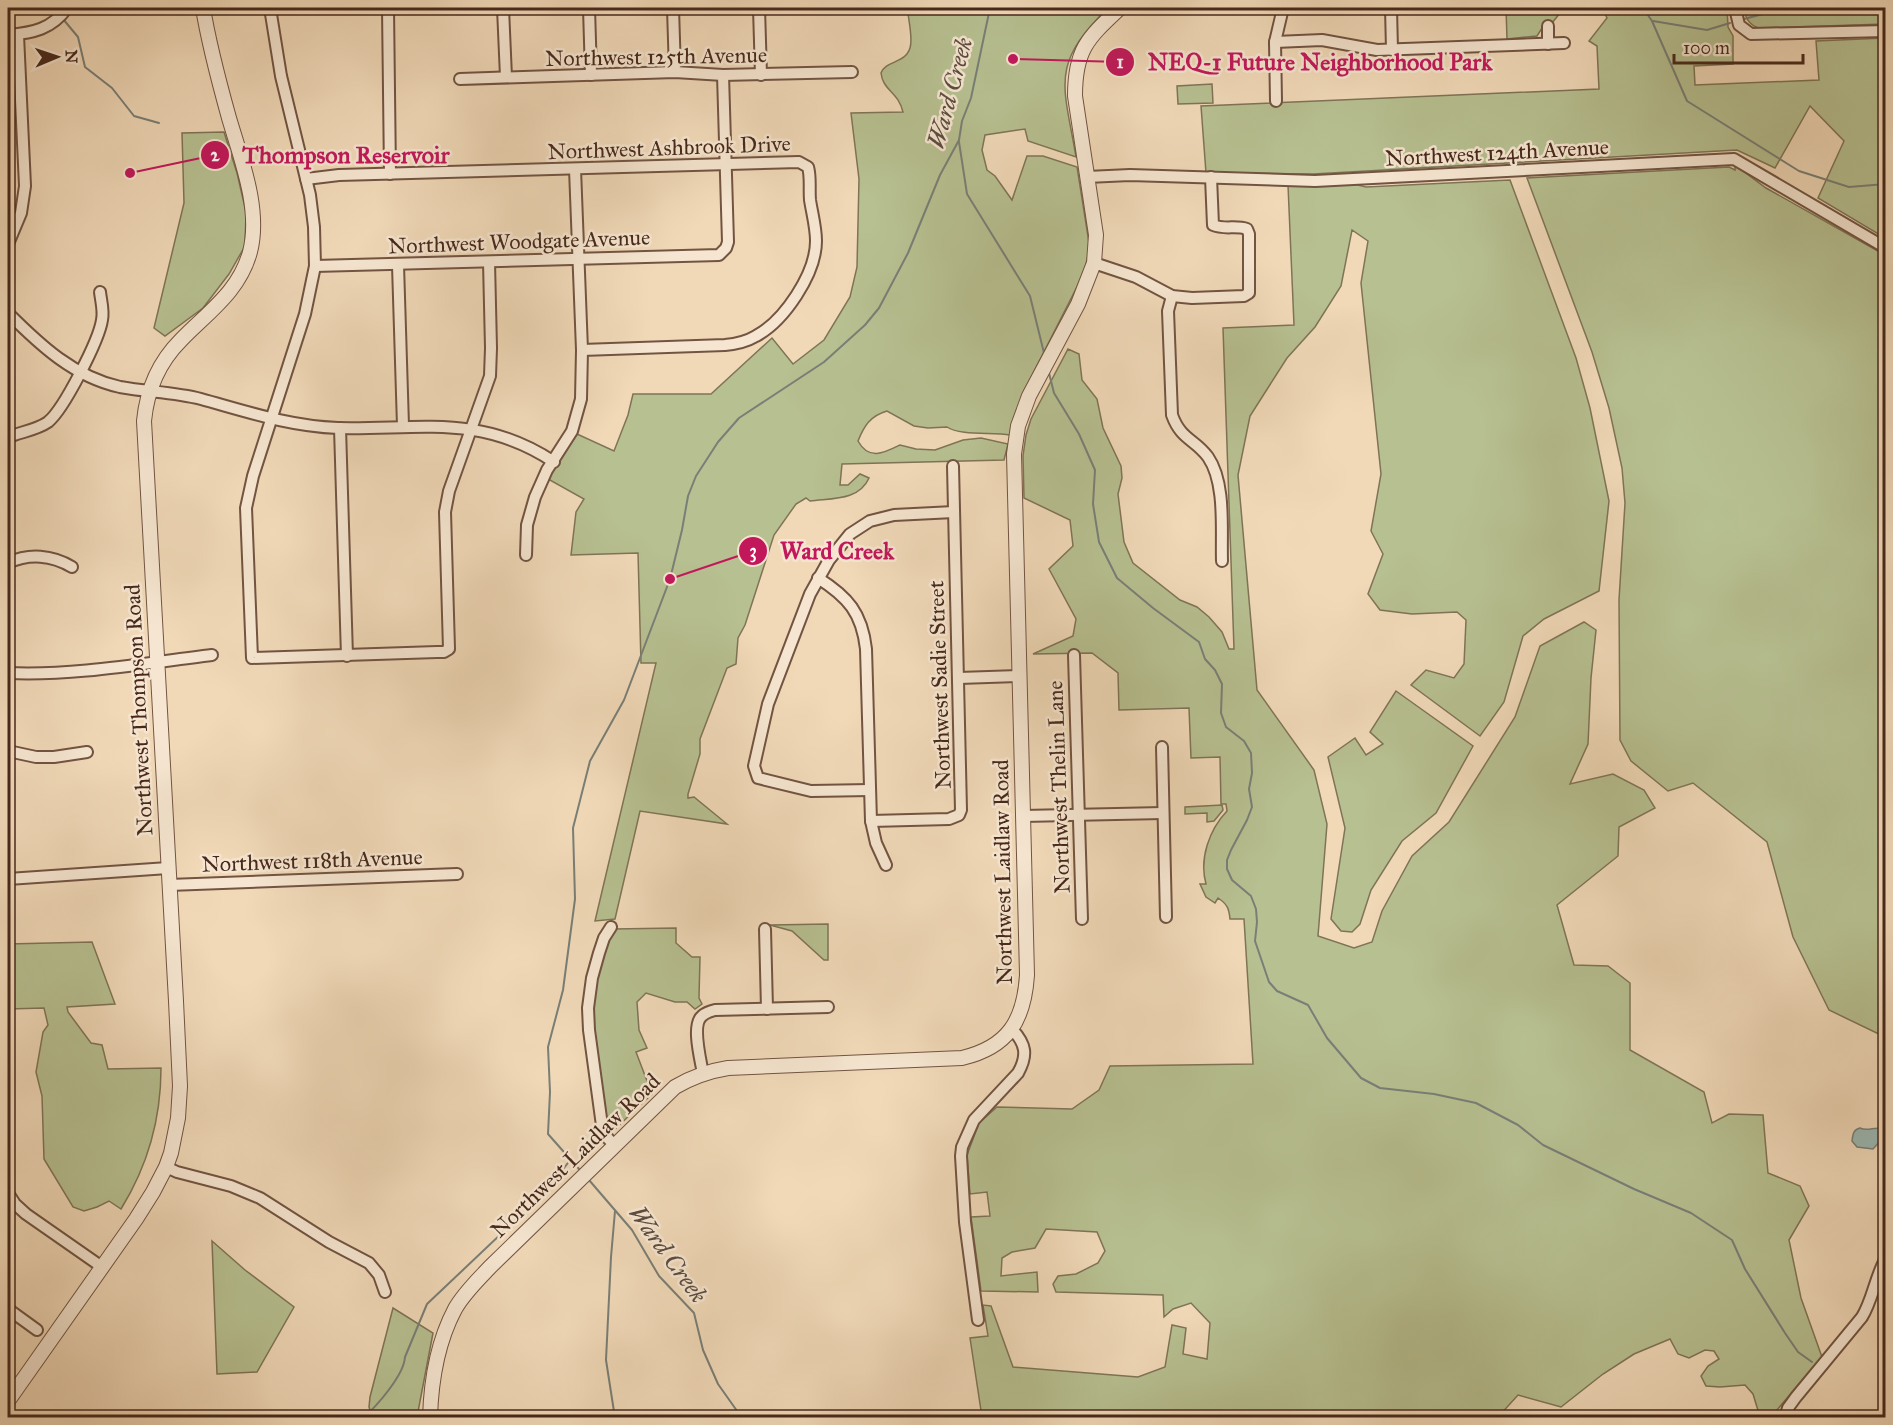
<svg xmlns="http://www.w3.org/2000/svg" width="1893" height="1425" font-family="'IM FELL Great Primer',serif">
  <style>
    .green { fill: #b7c091; stroke: #7f7456; stroke-width: 1.5 }
    .water { fill: #9bb9b4; stroke: #797f77; stroke-width: 1.5 }
    .lines { fill: none; stroke-linecap: round; stroke-linejoin: round }
    .stream { stroke: #797f77; stroke-width: 2 }
    .minor-casing { stroke: #725442; stroke-width: 14 }
    .tertiary-casing { stroke: #725442; stroke-width: 16 }
    .minor { stroke: #f6e6d1; stroke-width: 10 }
    .tertiary { stroke: #f6e6d1; stroke-width: 14 }
    .labels { text-anchor: middle; stroke-width: 5; stroke-linejoin: round; paint-order: stroke }
    .street-label { font-size: 22px; fill: #47281b; stroke: #f6e6d1 }
    .water-label { font-size: 24px; font-style: italic; fill: #5c4c41; stroke: #f6e6d1 }
    .leader { fill: none; stroke: #c2185b; stroke-width: 2 }
    .callout-dot { fill: #c2185b; stroke: #f6e6d1; stroke-width: 2 }
    .mark-label { font-size: 18px; text-anchor: middle; font-weight: bold; fill: #fff }
    .callout-label { font-size: 24px; text-anchor: middle; font-weight: bold; fill: #c2185b; stroke: #f6e6d1; stroke-width: 5; stroke-linejoin: round; paint-order: stroke }
  </style>
  <rect width="100%" height="100%" fill="#f1d9b8"/>
  <filter id="stains"><feTurbulence type="fractalNoise" baseFrequency=".00333" numOctaves="4"/><feColorMatrix values="0 0 0 0 .2 0 0 0 0 .09 0 0 0 0 .02 0 0 0 .5 -.17"/></filter>
  <radialGradient id="worn" r=".72"><stop offset=".6" stop-color="#630" stop-opacity="0"/><stop offset="1" stop-color="#630" stop-opacity=".3"/></radialGradient>
  <g class="green">
    <path d="M955 8H1108C1049 65 1064 85 1076 157L1028 141 1025 129 985 135 982 150 987 170 995 176 1012 200 1027 156H1043L1077 167 1089 243V251L1084 273 1022 395 1010 435C992 432 960 436 947 427L928 428 914 426 887 411C870 416 864 426 858 441 869 461 884 453 900 445L916 449 935 450 963 440 981 438 1008 444 1004 460 842 464 840 485H848L860 474 869 478C859 501 831 498 810 501L806 498 796 504 774 535 745 625 738 638 736 664 727 668 700 739V754L688 794V798L694 797 727 824 640 811 615 919 595 921 656 663H641L638 553 571 555 576 512 584 499 548 479 577 434 614 451 628 415 633 394H711L772 338 793 364 824 340 850 297 857 267 859 179 851 113 903 112C898 91 883 91 881 73 886 60 905 64 910 48 913 39 909 23 908 13L955 14Z"/>
    <polygon points="1506,8 1564,8 1552,23 1544,25 1537,36 1507,39"/>
    <polygon points="1596,8 1727,8 1728,27 1733,36 1733,64 1694,66 1695,85 1819,80 1816,41 1885,38 1885,238 1818,198 1844,141 1810,106 1775,168 1737,150 1313,174 1206,173 1201,106 1599,89 1597,46 1589,41 1607,18 1605,14"/>
    <path d="M1744 8H1885V24L1759 28C1749 25 1745 18 1744 8Z"/>
    <polygon points="1212,84 1213,103 1178,104 1177,86"/>
    <polygon points="224,132 237,173 246,212 245,246 229,274 203,308 165,336 154,328 184,203 182,133"/>
    <polygon points="1735,165 1766,188 1885,255 1885,1037 1829,1010 1793,937 1767,842 1693,783 1668,791 1631,761 1620,740 1619,600 1625,503 1622,468 1609,408 1592,352 1527,178 1729,167 1735,170"/>
    <path d="M1510 180 1576 358 1590 408 1609 501 1599 591 1544 619 1523 636 1504 702 1480 736 1411 685 1426 670 1454 678 1464 664 1466 620 1457 612 1412 614 1380 610 1368 594 1383 554 1371 531 1381 474 1361 283 1368 241 1352 230 1341 286 1315 327 1287 358 1250 416 1238 475 1257 690 1314 770 1327 824 1318 936 1354 948 1372 942 1382 911 1412 856 1449 822 1515 717 1540 646 1584 622 1596 630 1591 678 1588 744 1570 784 1613 774 1644 790 1655 808 1619 827 1618 856 1557 905 1574 965 1608 966 1630 983V1050L1704 1092 1712 1123 1729 1114 1763 1115 1768 1173 1800 1186 1809 1206 1789 1240 1801 1298 1822 1357 1771 1417H1760L1753 1394 1745 1385 1720 1387 1706 1386 1701 1376 1708 1366 1719 1359 1714 1351 1705 1350 1689 1358 1678 1354 1670 1339 1634 1354 1603 1374 1561 1407 1518 1395 1498 1417H982L970 1338 988 1336 983 1305 991 1306 1013 1367 1138 1377 1165 1367 1172 1325 1186 1328 1183 1354 1207 1359 1210 1323 1191 1303 1173 1309 1164 1317 1163 1295 1056 1292 1053 1284 1058 1276 1076 1274 1098 1263 1105 1251 1097 1232 1046 1229 1035 1248 1012 1252 1002 1258 1001 1276 1037 1272 1038 1292 981 1291 971 1217 990 1216 987 1192 970 1194 967 1155 979 1123 997 1107 1072 1109 1099 1090 1110 1066 1253 1064 1244 919H1230C1229 908 1227 904 1218 898L1215 903 1206 897 1200 884H1206C1199 859 1209 830 1227 811L1226 804H1221L1220 757 1191 758 1189 708 1119 710 1118 673 1092 653 1033 654 1073 636 1076 619 1049 569 1073 546 1070 520 1024 498 1023 456 1026 435 1031 419 1068 349 1079 354 1082 380 1097 399 1103 428 1121 466 1122 478 1118 494 1124 542 1133 563 1180 600 1197 607 1209 617 1222 632 1229 649H1234L1223 328 1294 325 1288 185 1354 184 1366 187Z"/>
    <polygon points="1396,691 1473,746 1436,813 1402,841 1371,890 1360,924 1352,932 1341,931 1331,919 1345,828 1328,757 1355,738 1366,755 1383,744 1370,732"/>
    <polygon points="1222,805 1223,810 1214,821 1207,822 1207,813 1185,814 1185,807"/>
    <polygon points="828,924 828,960 824,960 792,931 770,925"/>
    <polygon points="676,928 676,943 692,957 700,957 699,998 702,1004 695,1009 687,1002 675,1002 646,993 637,1002 639,1030 647,1048 636,1052 652,1094 613,1131 607,1123 591,1036 592,986 613,929"/>
    <path d="M92 942 115 1004 67 1007 68 1012 91 1043 102 1045 108 1069 161 1068C161 1118 147 1167 121 1209L109 1201 97 1207 84 1211 73 1207 44 1159 42 1096 36 1072 43 1032 48 1025 44 1008 8 1009V944Z"/>
    <polygon points="212,1241 245,1270 294,1307 257,1372 217,1374"/>
    <polygon points="393,1308 433,1333 417,1417 372,1417 369,1407 370,1397"/>
  </g>
  <path class="water" d="M1860 1128C1868 1132 1875 1126 1882 1129L1883 1138 1873 1149 1857 1147 1852 1141C1853 1134 1853 1130 1860 1128Z"/>
  <g class="lines">
    <g class="stream">
      <polyline points="1643,8 1652,21 1687,101 1799,171 1849,187 1886,184"/>
      <polyline points="63,19 78,37 85,67 112,88 134,116 159,123"/>
      <polyline points="1744,19 1785,8"/>
      <polyline points="1653,21 1707,30 1730,23"/>
      <polyline points="959,142 967,194 1030,296 1044,353"/>
      <polyline points="1049,373 1054,393 1079,434 1095,470 1093,504 1099,542 1117,578 1153,608 1199,642 1205,659 1215,670 1222,684 1221,713 1226,727 1244,741 1251,753 1252,773 1249,789 1252,807 1247,820 1231,850 1227,860 1227,869 1232,880 1251,896 1256,909 1257,922 1255,941 1269,982 1277,991 1308,1005 1327,1038 1361,1078 1380,1088 1434,1094 1476,1103 1518,1125 1543,1145 1634,1189 1691,1213 1732,1240 1745,1269 1785,1333 1798,1352 1812,1362"/>
      <polyline points="579,1169 548,1134 550,1092 548,1047 563,990 575,899 573,828 590,761 624,700 670,579 682,530 688,496 696,476 718,442 739,418 824,362 865,325 879,308 908,253 940,175 959,140 962,121 971,98 990,8"/>
      <polyline points="589,1180 632,1230 659,1276 694,1313 703,1350 718,1384 742,1418"/>
      <polyline points="532,1209 571,1159"/>
      <path d="M363 1418C377 1406 404 1375 405 1357L427 1304 520 1216"/>
      <polyline points="615,1418 606,1360 611,1257 615,1211"/>
    </g>
    <g class="minor-casing">
      <g id="minor">
        <polyline points="270,8 281,76 310,195 314,227 315,266 305,314 253,476 246,508 252,658 437,652 444,652 449,649 445,512 449,491 490,376 491,348 489,262"/>
        <polyline points="388,8 390,174"/>
        <polyline points="503,8 506,77"/>
        <polyline points="589,8 591,75"/>
        <polyline points="673,8 675,72"/>
        <polyline points="759,8 761,75"/>
        <polyline points="1391,8 1392,50"/>
        <polyline points="1735,8 1739,25 1751,34 1886,31"/>
        <polyline points="1548,26 1548,44"/>
        <path d="M8 35C33 33 52 29 67 8"/>
        <polyline points="1275,42 1322,40 1377,50 1564,43"/>
        <polyline points="460,79 675,72 723,75 852,72"/>
        <polyline points="1276,101 1275,42 1283,8"/>
        <polyline points="1087,177 1130,175 1315,181 1734,159 1886,248"/>
        <path d="M306 179 339 175 799 162 808 167C811 177 809 189 810 200 812 213 816 227 816 241 816 274 784 321 756 336 746 342 736 344 725 345L582 350"/>
        <polyline points="8,244 21,213 25,186 18,35"/>
        <path d="M1094 263 1136 277 1172 296 1192 298 1244 296 1249 293V234L1247 229C1236 225 1224 230 1213 225L1211 177"/>
        <polyline points="398,265 403,426"/>
        <polyline points="315,266 719,255 726,248 728,242 723,75"/>
        <path d="M1172 296 1168 311 1172 415C1181 440 1195 439 1208 457 1226 483 1221 530 1222 561"/>
        <path d="M8 313C40 345 74 377 120 387 147 392 174 392 201 399 248 412 289 426 338 428 419 430 480 413 554 462"/>
        <polyline points="340,428 347,656"/>
        <path d="M14 435C26 431 38 429 48 422 64 409 99 340 102 320 104 311 101 301 100 292"/>
        <polyline points="526,555 527,525 535,497 547,470 572,431 581,399 582,350 575,169"/>
        <path d="M8 563C29 553 52 555 72 567"/>
        <path d="M818 578C848 597 862 613 866 649L871 821 876 843 886 865"/>
        <polyline points="1074,655 1082,919"/>
        <path d="M8 673C75 676 145 663 212 655"/>
        <polyline points="959,678 1019,676"/>
        <polyline points="1162,747 1166,917"/>
        <polyline points="8,751 36,757 54,757 87,752"/>
        <polyline points="870,790 811,791 758,778 754,766 768,704 810,594 829,560 850,534 870,521 894,515 954,512"/>
        <polyline points="1023,816 1163,813"/>
        <polyline points="871,821 949,819 959,815 961,810 953,466"/>
        <polyline points="8,879 168,868"/>
        <polyline points="169,885 457,874"/>
        <polyline points="611,927 604,938 599,953 592,978 588,1008 589,1030 603,1133 614,1145"/>
        <polyline points="765,929 767,1009"/>
        <path d="M703 1074C701 1061 691 1025 702 1016 705 1013 711 1011 715 1010L828 1007"/>
        <polyline points="166,1167 177,1172 231,1186 260,1198 329,1242 369,1263 379,1275 385,1292"/>
        <polyline points="8,1193 15,1204 26,1214 102,1267"/>
        <polyline points="8,1309 37,1330"/>
        <path d="M978 1320 965 1222 961 1156 962 1147 974 1120 1018 1073C1028 1055 1026 1044 1012 1029"/>
        <path d="M1785 1418 1788 1408 1796 1397 1862 1317C1873 1299 1875 1277 1886 1258"/>
      </g>
    </g>
    <g class="tertiary-casing">
      <g id="tertiary">
        <path d="M8 1401 136 1219 153 1192 166 1167 171 1153 178 1118 180 1086 176 1001 144 421C147 390 159 362 181 340 208 312 239 292 250 252 261 209 241 159 229 118 219 82 209 45 203 8"/>
        <path d="M430 1418C431 1382 438 1341 455 1309 464 1293 478 1280 490 1267L675 1087C692 1077 709 1071 728 1068L962 1058C1008 1047 1024 1021 1027 975L1014 454 1018 426 1029 396 1078 304 1094 263 1096 235 1075 96C1075 49 1088 38 1120 8"/>
      </g>
    </g>
    <use href="#minor" class="minor"/>
    <use href="#tertiary" class="tertiary"/>
  </g>
  <g class="labels">
    <g class="street-label">
      <text transform="translate(656 56) rotate(-1)" y="8">Northwest 125th Avenue</text>
      <text transform="translate(669 147) rotate(-2)" y="8">Northwest Ashbrook Drive</text>
      <text transform="translate(1497 152) rotate(-3)" y="8">Northwest 124th Avenue</text>
      <text transform="translate(519 241) rotate(-2)" y="8">Northwest Woodgate Avenue</text>
      <text transform="translate(939 685) rotate(-92)" y="8">Northwest Sadie Street</text>
      <text transform="translate(138 710) rotate(-93)" y="8">Northwest Thompson Road</text>
      <text transform="translate(1058 787) rotate(-92)" y="8">Northwest Thelin Lane</text>
      <text transform="translate(312 860) rotate(-2)" y="8">Northwest 118th Avenue</text>
      <text transform="translate(1002 872) rotate(-91)" y="8">Northwest Laidlaw Road</text>
      <text transform="translate(575 1155) rotate(-44)" y="8">Northwest Laidlaw Road</text>
    </g>
    <g class="water-label">
      <text transform="translate(950 93) rotate(-75)" y="8">Ward Creek</text>
      <text transform="translate(668 1254) rotate(54)" y="8">Ward Creek</text>
    </g>
  </g>
  <path class="leader" d="M1013 59L1120 62M130 173L215 155M670 579L753 551"/>
  <g class="callout-dot">
    <circle cx="1013" cy="59" r="6"/>
    <circle cx="130" cy="173" r="6"/>
    <circle cx="670" cy="579" r="6"/>
    <circle cx="1120" cy="62" r="15"/>
    <circle cx="215" cy="155" r="15"/>
    <circle cx="753" cy="551" r="15"/>
  </g>
  <g class="mark-label">
    <text x="1120" y="68">1</text>
    <text x="215" y="161">2</text>
    <text x="753" y="557">3</text>
  </g>
  <g class="callout-label">
    <text x="1320" y="70">NEQ-1 Future Neighborhood Park</text>
    <text x="346" y="163">Thompson Reservoir</text>
    <text x="837" y="559">Ward Creek</text>
  </g>
  <rect width="1893" height="1425" fill="none" stroke="#f1d9b8" stroke-width="30"/>
  <rect x="9" y="9" width="1875" height="1407" fill="none" stroke="#47281b" stroke-width="3"/>
  <rect x="15" y="15" width="1863" height="1395" fill="none" stroke="#47281b" stroke-width="1.5"/>
  <g transform="translate(57 57) rotate(88)" stroke="#f6e6d1" stroke-width="4.5" paint-order="stroke">
  <path d="M0-4.5L10 22L0 15L-10 22Z" fill="#47281b"/>
  <text y="-9" font-size="16" font-weight="bold" text-anchor="middle" fill="#47281b">N</text>
  </g>
  <path d="M1674 54v9h129v-9" fill="none" stroke="#47281b" stroke-width="3"/>
  <text x="1683" y="54" font-size="18" fill="#47281b" stroke="#f6e6d1" stroke-width="4.5" paint-order="stroke">100 m</text>
  <rect width="100%" height="100%" filter="url(#stains)"/>
  <rect width="100%" height="100%" fill="url(#worn)"/>
</svg>
